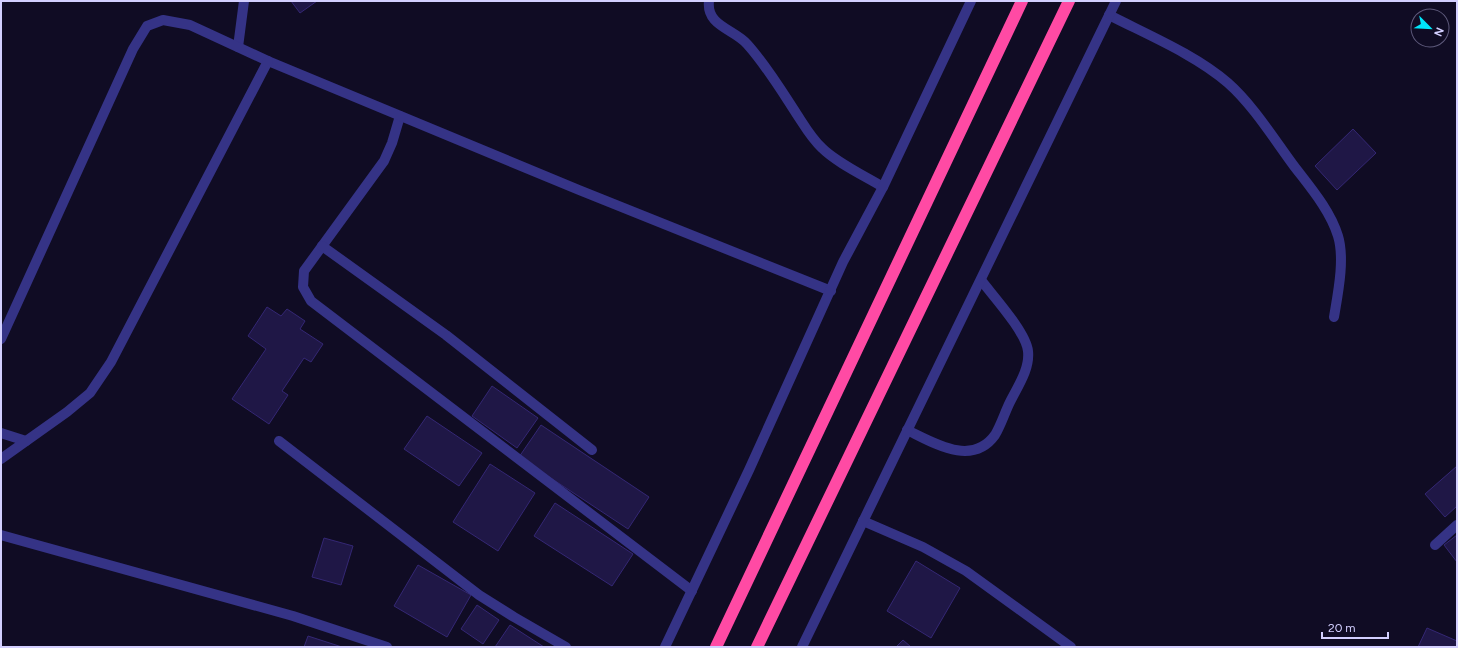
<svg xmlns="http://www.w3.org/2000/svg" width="1458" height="648" font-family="Figtree,sans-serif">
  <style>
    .building { fill: #1f1746; stroke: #342774 }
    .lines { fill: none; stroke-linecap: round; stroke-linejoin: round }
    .minor { stroke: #353386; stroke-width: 10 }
    .highway { stroke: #ff4aa4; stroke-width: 12 }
  </style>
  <rect width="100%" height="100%" fill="#100c24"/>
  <g class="building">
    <polygon points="291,1 317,1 300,13"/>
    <polygon points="1353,129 1376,153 1337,190 1315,166"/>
    <polygon points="267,307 281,316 287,309 305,321 300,329 323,344 311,362 304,358 282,391 288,395 269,424 232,399 266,349 248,336"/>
    <polygon points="492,386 538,418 517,448 472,416"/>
    <polygon points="427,416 482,453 459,486 404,449"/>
    <polygon points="541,425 649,497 628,529 519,457"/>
    <polygon points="490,464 535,493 498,551 453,522"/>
    <polygon points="1457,466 1457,506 1445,517 1425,494"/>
    <polygon points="555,503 633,554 612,586 534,536"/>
    <polygon points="1457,535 1457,562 1444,545"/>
    <polygon points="324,538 353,546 341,585 312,577"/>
    <polygon points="916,561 960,588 931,638 887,611"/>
    <polygon points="418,565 471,595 447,637 394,606"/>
    <polygon points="477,605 499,620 483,644 461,629"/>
    <polygon points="510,625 544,647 495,647"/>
    <polygon points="1427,628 1457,641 1457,647 1418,647"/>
    <polygon points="308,636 342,647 304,647"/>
    <polygon points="903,640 911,647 896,647"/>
  </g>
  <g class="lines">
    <g class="minor">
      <path d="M709 1C706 26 734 29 747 44 766 65 781 90 796 113 804 125 811 138 822 148 837 163 865 176 883 187"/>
      <path d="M1109 15C1148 35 1196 55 1228 83 1253 105 1274 139 1294 166 1310 187 1330 210 1338 236 1345 259 1338 293 1334 317"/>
      <polyline points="238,47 244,1"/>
      <polyline points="400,116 392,143 384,161 304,271 303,287 311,301 692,591"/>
      <polyline points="322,246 446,335 592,450"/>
      <polyline points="1,339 133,49 147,26 163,20 190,25 268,61 579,190 831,291"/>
      <path d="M907 430C934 443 972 467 995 435 1001 425 1005 412 1010 402 1018 386 1030 369 1028 351 1026 332 993 296 981 280"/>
      <polyline points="1,433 26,441"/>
      <polyline points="279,441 479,595 514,617 566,647"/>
      <polyline points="1,459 67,412 90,393 111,362 268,61"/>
      <polyline points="863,521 923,547 966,571 1071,647"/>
      <polyline points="1,535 293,616 387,647"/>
      <polyline points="1435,545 1457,525"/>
      <polyline points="665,647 749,470 843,262 883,187 971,1"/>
      <polyline points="802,647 1116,1"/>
    </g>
    <g class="highway">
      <polyline points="716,647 1022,1"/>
      <polyline points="757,647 1069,1"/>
    </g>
  </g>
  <rect width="1458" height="648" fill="none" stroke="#d3cfff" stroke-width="4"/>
  <g transform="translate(1430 28) rotate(114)"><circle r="19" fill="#100c24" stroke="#5e5a7c"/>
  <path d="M0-3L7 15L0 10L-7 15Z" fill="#00e6fa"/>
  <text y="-6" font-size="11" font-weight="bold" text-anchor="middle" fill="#d3cfff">N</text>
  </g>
  <path d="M1322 632v6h66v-6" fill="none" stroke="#d3cfff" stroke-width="2"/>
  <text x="1328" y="632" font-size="12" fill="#d3cfff" stroke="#100c24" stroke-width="3" paint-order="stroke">20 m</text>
</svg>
